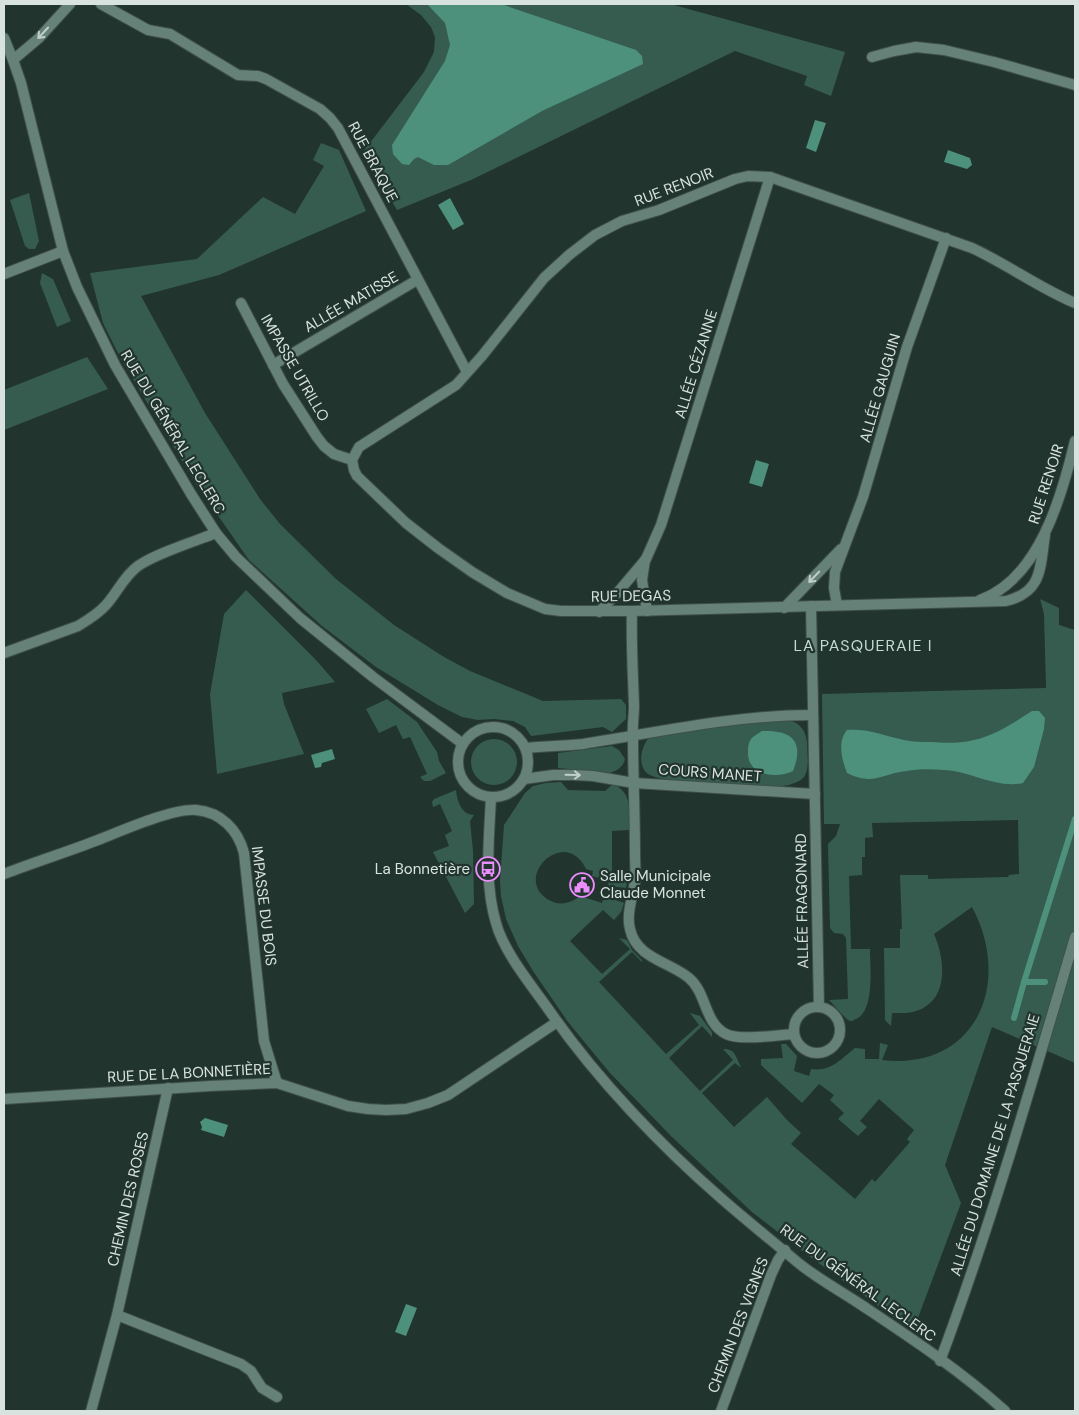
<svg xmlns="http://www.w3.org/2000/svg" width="1079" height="1415" font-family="'DM Sans',sans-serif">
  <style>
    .green { fill: #365c50 }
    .water { fill: #4d917c }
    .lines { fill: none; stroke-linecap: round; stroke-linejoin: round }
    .stream { stroke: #4d917c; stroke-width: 6 }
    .minor-casing { stroke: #3f504a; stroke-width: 12 }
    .tertiary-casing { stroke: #3f504a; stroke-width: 12 }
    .minor { stroke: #668177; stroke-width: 10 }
    .tertiary { stroke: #668177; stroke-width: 10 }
    .oneway { stroke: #c1cfca }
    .labels { text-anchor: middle; stroke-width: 4.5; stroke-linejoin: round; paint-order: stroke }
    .street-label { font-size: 15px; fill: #d8e3df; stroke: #22342e }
    .poi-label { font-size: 15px; fill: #d8e3df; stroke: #22342e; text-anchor: end }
    .neighbourhood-label { font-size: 16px; letter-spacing: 1px; fill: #c3dad1; stroke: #22342e }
  </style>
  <rect width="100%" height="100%" fill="#22342e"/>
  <g class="green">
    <polygon points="406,4 670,4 845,52 831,96 804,85 807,76 735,51 471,180 397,210 363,152 424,72 434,52 435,37 431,27 421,15"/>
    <polygon points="321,143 339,150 366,211 219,275 141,296 205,413 260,499 280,524 336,579 394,625 444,657 470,671 543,701 621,699 626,705 626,719 612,732 603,727 531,736 525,727 513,721 494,719 478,720 462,717 438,705 376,667 322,626 249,560 196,484 121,359 103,323 90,273 197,259 263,197 295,214 324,166 313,160"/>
    <polygon points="29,193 39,241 35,249 29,249 25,246 10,200"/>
    <polygon points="42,273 53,279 71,321 57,327 40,283"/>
    <polygon points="87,357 108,389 4,430 4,390"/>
    <polygon points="246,590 316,660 335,682 282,693 284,704 304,754 217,774 210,694 224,614"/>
    <path d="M1040 599 1059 608V625L1075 630V1063L992 1027 945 1165 961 1203 913 1331 809 1256 752 1212 672 1137 610 1073 568 1022 533 971 518 946 506 919 501 896 500 881 504 825 525 793 533 786 546 783 561 782 568 790 605 791 613 784C633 793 629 811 629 830L612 831V875L627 882 626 888 608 886 609 881 592 876 593 871 586 869C565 824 509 880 551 901 561 906 571 903 580 896L602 903 604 896 624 903 621 912 614 920 603 910 570 941 602 974 630 949 619 938 627 940 632 950 642 960V962L632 952 599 982 666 1054 699 1025 690 1013 700 1016 712 1032V1037L702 1026 669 1058 700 1091 733 1060 723 1049C736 1049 735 1056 741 1067H740L735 1063 702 1093 734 1127 767 1097 787 1120 801 1133 791 1144 855 1199 872 1179 875 1182 910 1142 907 1139 914 1130 879 1099 860 1121 867 1127 858 1136 838 1119 844 1113 830 1100 834 1095 819 1084 802 1103 761 1065V1059L783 1058 781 1044H786L797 1056 794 1071 809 1076 811 1069C831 1072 841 1059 855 1048L865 1049V1059H879L880 1043 888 1045 882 1060C976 1071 1013 983 972 907L934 934C945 959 949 998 919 1010 910 1014 901 1013 892 1013L891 1026 885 1020 884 948H900V929H902L900 875H928V879L1008 877 1009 875 1019 874 1018 820 872 823 873 837 865 838V857H862V875L849 876 851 949H870C870 966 875 1011 856 1019 852 1021 852 1022 848 1020 845 1018 832 1003 829 1000L848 999 846 938 843 934 834 933 830 928 828 844 836 836 840 824H824L822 694 1046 688 1044 614Z"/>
    <polygon points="387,699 417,722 437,752 439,761 446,773 430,781 424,781 420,777 427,774 410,737 403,739 396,725 379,733 366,709"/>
    <path d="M783 720C797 720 806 728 807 743 807 753 810 768 804 777 800 782 790 785 783 786 775 787 765 786 757 785 734 785 711 783 688 781 676 780 661 780 650 775 636 768 641 746 649 738L720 726Z"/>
    <circle cx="494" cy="762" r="23"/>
    <path d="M612 746 619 750 625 759C623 767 618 770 610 773L558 768V753Z"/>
    <path d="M456 790C457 800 461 815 474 815L470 821 473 851 474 904 465 913 433 852 449 846 445 835 452 831 440 804 433 807 432 802 434 799Z"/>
  </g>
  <g class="water">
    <polygon points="427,4 501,4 636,50 642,56 643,64 542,111 448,165 434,165 418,157 414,159 409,165 402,164 393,154 392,145 445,61 450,45 445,23"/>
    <polygon points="815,120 826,123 816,152 806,148"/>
    <polygon points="948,150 970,158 972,165 967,169 944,162"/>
    <polygon points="450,198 464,224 453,230 438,205"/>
    <polygon points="756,460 769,464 762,487 749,483"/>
    <path d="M1032 711H1039L1045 718 1044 729 1034 767 1023 783C997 789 970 771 944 770 932 769 918 769 906 771 881 774 873 786 847 773 842 760 837 742 847 730 867 728 885 736 904 740 913 742 922 742 931 742 976 746 995 735 1032 711Z"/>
    <path d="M762 731C791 730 805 740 793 771 777 779 748 776 748 753 748 748 748 742 752 738 754 736 759 733 762 731Z"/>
    <polygon points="332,749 335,759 322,763 321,767 315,768 311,755"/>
    <polygon points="205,1118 228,1125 224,1137 201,1130 202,1127 200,1122"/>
    <polygon points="406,1304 417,1308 406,1336 395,1332"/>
  </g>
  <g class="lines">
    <g class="stream">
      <polyline points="1045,982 1024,982 1075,819"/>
      <polyline points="1014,1018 1024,982"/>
    </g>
    <g class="minor-casing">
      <g id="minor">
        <polyline points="101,4 148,30 170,34 238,75 258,76 266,79 320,109 330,118 338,128 467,372"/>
        <polyline points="872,57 894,51 916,47 944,50 994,62 1075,85"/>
        <polyline points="13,60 39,38 70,4"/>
        <polyline points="4,274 63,251"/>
        <polyline points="241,303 283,384 317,437 324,446 334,454 352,460"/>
        <polyline points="273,365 417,280"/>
        <path d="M1045 535C1040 567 1043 592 1006 601L632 611H561L545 609 507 593 472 572 438 548 406 523 357 476 354 470 352 460 359 447 456 385 482 356 544 278 569 255 595 235 622 221 659 210 735 179 748 176 770 177 972 248C1007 264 1039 288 1075 303"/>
        <polyline points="645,560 642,580 647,611"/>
        <path d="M980 600C1039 579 1062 496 1075 441"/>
        <polyline points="837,605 834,588 835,572 863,497 907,347 946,238"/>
        <polyline points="811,606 819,1007"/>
        <polyline points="784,608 841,549"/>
        <path d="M632 611C631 643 633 675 634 706 634 716 632 726 633 737 633 776 635 815 635 854 635 863 636 872 635 881 633 896 626 914 630 929 636 958 670 962 689 978 707 993 704 1023 726 1034 740 1041 777 1035 794 1034"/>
        <polyline points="599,612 619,591 646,559 661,525 770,177"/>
        <path d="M4 653 78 626C88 620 98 614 106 605 117 593 124 576 138 566 157 553 193 542 216 533"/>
        <path d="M526 748C545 746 564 746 583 744 659 732 735 715 813 715"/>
        <polyline points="524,779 553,775 574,775 593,776 634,783 815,794"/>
        <path d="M4 874C35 862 67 852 98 840 121 831 173 808 196 810 221 812 238 830 244 853L264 1041 277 1083"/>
        <circle cx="817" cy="1030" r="23"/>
        <polyline points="4,1099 210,1086 277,1083 348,1106 368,1109 386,1110 406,1109 428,1103 448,1095 557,1022"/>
        <polyline points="117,1315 241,1364 251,1371 262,1388 277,1397"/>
        <path d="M940 1361C992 1222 1033 1079 1075 937"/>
        <polyline points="91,1411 117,1315 168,1088"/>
        <polyline points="721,1411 771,1275 778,1260 785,1250"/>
      </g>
    </g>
    <g class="tertiary-casing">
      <g id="tertiary">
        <polyline points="4,38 13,60 21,83 63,251 77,287 115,365 191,494 216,533 236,557 300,618 373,677 463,744"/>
        <circle cx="493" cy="762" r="35"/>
        <path d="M491 797C489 839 484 883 496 923 504 953 533 987 551 1013 597 1079 661 1146 722 1199 746 1220 771 1240 796 1261 816 1278 841 1291 863 1306 911 1338 961 1371 1005 1411"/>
      </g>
    </g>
    <use href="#minor" class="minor"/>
    <use href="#tertiary" class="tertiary"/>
  </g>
  <defs><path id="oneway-shaft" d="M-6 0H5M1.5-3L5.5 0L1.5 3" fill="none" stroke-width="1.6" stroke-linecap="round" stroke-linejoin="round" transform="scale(1.25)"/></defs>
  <g class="oneway">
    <use href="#oneway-shaft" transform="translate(43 33) rotate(133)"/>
    <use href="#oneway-shaft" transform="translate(814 577) rotate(134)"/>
    <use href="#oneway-shaft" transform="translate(573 775) rotate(1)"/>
  </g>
  <defs>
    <g id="bus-ring" transform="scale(1.25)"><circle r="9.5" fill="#22342e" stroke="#eb8dfc" stroke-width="1.5"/><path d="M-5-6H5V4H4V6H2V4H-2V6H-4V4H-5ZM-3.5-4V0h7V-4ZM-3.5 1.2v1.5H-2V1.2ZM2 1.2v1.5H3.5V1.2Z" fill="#eb8dfc"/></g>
    <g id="civic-ring" transform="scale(1.25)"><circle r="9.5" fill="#22342e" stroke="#eb8dfc" stroke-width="1.5"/><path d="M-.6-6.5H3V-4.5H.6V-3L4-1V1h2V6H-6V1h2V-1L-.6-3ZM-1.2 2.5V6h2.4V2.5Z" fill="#eb8dfc"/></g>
  </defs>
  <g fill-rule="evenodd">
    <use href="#bus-ring" x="488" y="869"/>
    <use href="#civic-ring" x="582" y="885"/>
  </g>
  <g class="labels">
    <g class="street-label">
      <text transform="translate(373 162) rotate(62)" y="5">RUE BRAQUE</text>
      <text transform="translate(674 187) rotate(-21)" y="5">RUE RENOIR</text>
      <text transform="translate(351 302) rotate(-30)" y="5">ALLÉE MATISSE</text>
      <text transform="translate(696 364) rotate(-73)" y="5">ALLÉE CÉZANNE</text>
      <text transform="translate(295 368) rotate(60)" y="5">IMPASSE UTRILLO</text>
      <text transform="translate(880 388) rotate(-74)" y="5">ALLÉE GAUGUIN</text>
      <text transform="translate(173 432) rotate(59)" y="5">RUE DU GÉNÉRAL LECLERC</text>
      <text transform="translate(1046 484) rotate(-72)" y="5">RUE RENOIR</text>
      <text transform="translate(631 596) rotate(-1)" y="5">RUE DEGAS</text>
      <text transform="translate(710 773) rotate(4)" y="5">COURS MANET</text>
      <text transform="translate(802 901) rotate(-91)" y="5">ALLÉE FRAGONARD</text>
      <text transform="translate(264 906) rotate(83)" y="5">IMPASSE DU BOIS</text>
      <text transform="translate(189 1073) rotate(-3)" y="5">RUE DE LA BONNETIÈRE</text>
      <text transform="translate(995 1145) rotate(-73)" y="5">ALLÉE DU DOMAINE DE LA PASQUERAIE</text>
      <text transform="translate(128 1199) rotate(-77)" y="5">CHEMIN DES ROSES</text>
      <text transform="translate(858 1283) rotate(36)" y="5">RUE DU GÉNÉRAL LECLERC</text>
      <text transform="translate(738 1325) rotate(-69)" y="5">CHEMIN DES VIGNES</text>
    </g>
    <g class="poi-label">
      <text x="470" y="874">La Bonnetière</text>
      <text x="600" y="881" text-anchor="start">Salle Municipale<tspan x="600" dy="17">Claude Monnet</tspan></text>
    </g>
    <g class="neighbourhood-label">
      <text x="863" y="651">LA PASQUERAIE I</text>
    </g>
  </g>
  <rect width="1079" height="1415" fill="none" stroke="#d8e3df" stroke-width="10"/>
</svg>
